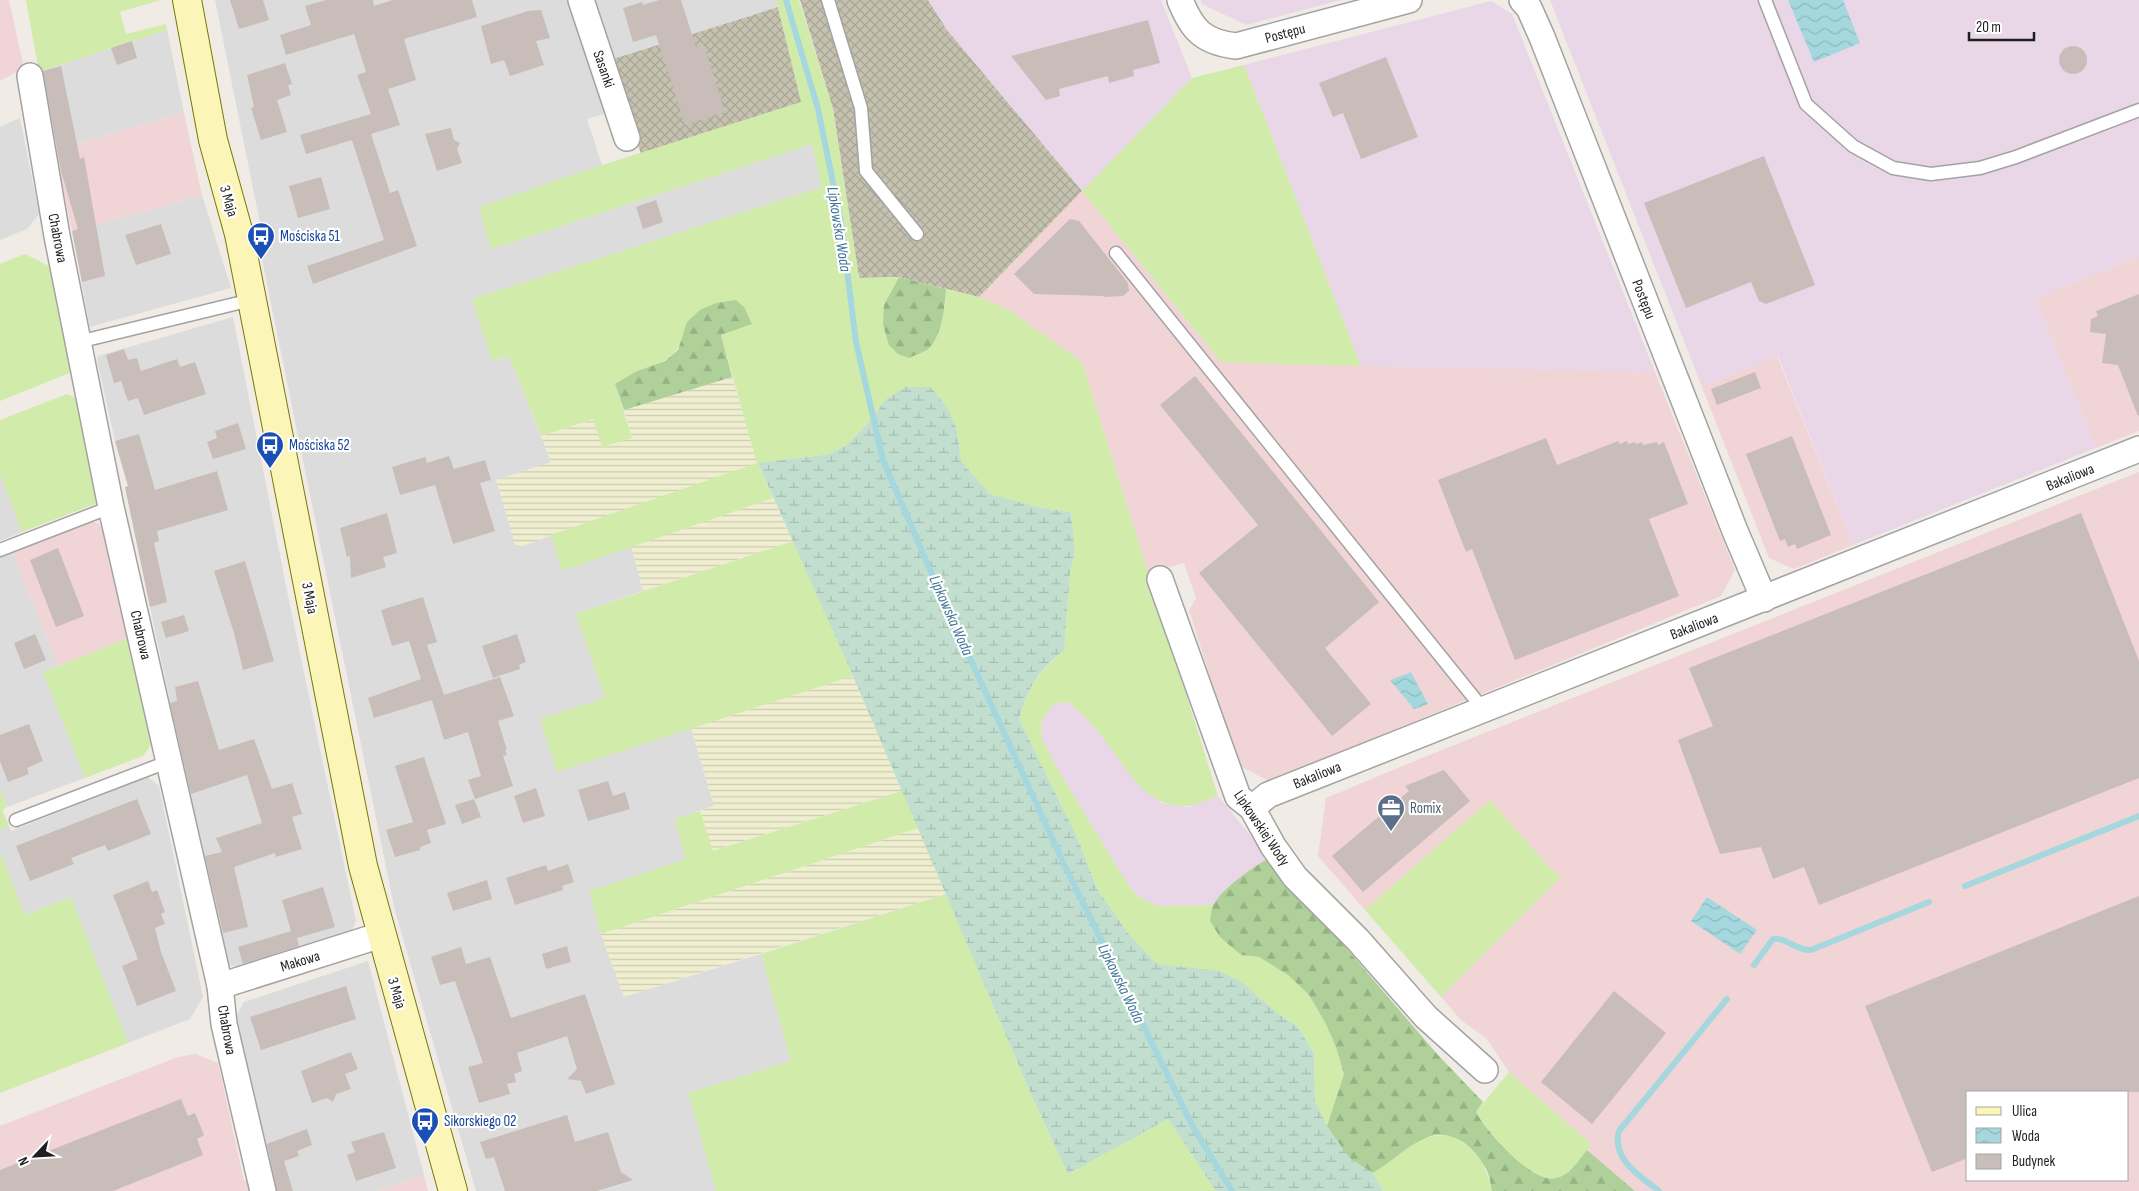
<svg xmlns="http://www.w3.org/2000/svg" width="2139" height="1191" font-family="'Sofia Sans Condensed',sans-serif">
  <style>
    .residential { fill: #dddcdc }
    .commercial { fill: #f1d4d6; fill-rule: evenodd }
    .industrial { fill: #e9d7e8 }
    .construction { fill: url(#construction-cross-hatch) }
    .farmland { fill: url(#farmland-rules) }
    .grass { fill: #d1ebaa }
    .forest { fill: url(#forest-firs) }
    .wetland { fill: url(#wetland-marsh) }
    .water { fill: url(#water-waves) }
    .lines { fill: none; stroke-linecap: round; stroke-linejoin: round }
    .stream { stroke: #a4d8de; stroke-width: 6 }
    .building { fill: #c8bdb8 }
    .service-casing { stroke: #a3a3a3; stroke-width: 15 }
    .minor-casing { stroke: #a3a3a3; stroke-width: 28 }
    .secondary-casing { stroke: #797803; stroke-width: 30 }
    .service { stroke: #fff; stroke-width: 12 }
    .minor { stroke: #fff; stroke-width: 25 }
    .secondary { stroke: #fbf6b8; stroke-width: 28 }
    .labels { text-anchor: middle; stroke-width: 4.5; stroke-linejoin: round; paint-order: stroke }
    .street-label { font-size: 15px; fill: #1f1f1f; stroke: #fff }
    .transit-label { font-size: 15px; fill: #164399; stroke: #fff; text-anchor: start }
    .service-label { font-size: 15px; fill: #4e5e75; stroke: #fff; text-anchor: start }
    .water-label { font-size: 16px; font-style: italic; fill: #417799; stroke: #fff }
  </style>
  <defs>
    <pattern id="construction-cross-hatch" width="8" height="8" patternUnits="userSpaceOnUse" patternTransform="scale(1.25)"><rect width="8" height="8" fill="#c5c2b0"/><path d="M0 0l8 8M0 8l8-8" fill="none" stroke="#a9a697"/></pattern>
    <pattern id="farmland-rules" width="6" height="5" patternUnits="userSpaceOnUse" patternTransform="scale(1.25)"><rect width="6" height="5" fill="#efeed0"/><path d="M0 2.5h6" fill="none" stroke="#ccccb2"/></pattern>
    <pattern id="forest-firs" width="22" height="20" patternUnits="userSpaceOnUse" patternTransform="scale(1.25)"><rect width="22" height="20" fill="#afd099"/><path d="M5 1l3.5 6h-7zM16 11l3.5 6h-7z" fill="#96b283"/></pattern>
    <pattern id="wetland-marsh" width="20" height="14" patternUnits="userSpaceOnUse" patternTransform="scale(1.25)"><rect width="20" height="14" fill="#c1dece"/><path d="M1 5h8M5 5V1M11 12h8M15 12V8" fill="none" stroke="#a5beb0"/></pattern>
    <pattern id="water-waves" width="16" height="10" patternUnits="userSpaceOnUse" patternTransform="scale(1.25)"><rect width="16" height="10" fill="#a4d8de"/><path d="M0 5q4-4 8 0t8 0" fill="none" stroke="#8db9be"/></pattern>
  </defs>
  <rect width="100%" height="100%" fill="#f0ebe5"/>
  <g class="residential">
    <polygon points="215,0 570,0 607,113 587,119 602,165 480,207 491,249 812,144 822,187 472,299 493,361 509,356 551,462 517,548 551,535 562,571 631,546 643,591 576,614 605,698 556,772 691,728 714,806 674,819 687,859 589,891 601,934 624,997 761,954 791,1061 688,1093 716,1191 476,1191 395,911 257,235 260,223"/>
    <polygon points="590,0 776,0 778,7 610,60"/>
    <polygon points="167,30 184,113 55,150 39,72"/>
    <polygon points="20,118 39,214 27,229 0,240 0,127"/>
    <polygon points="202,195 231,288 90,327 72,231"/>
    <polygon points="233,317 288,596 356,921 349,936 245,968 225,964 125,487 128,486 115,441 97,360 98,356"/>
    <polygon points="0,474 22,532 0,541"/>
    <polygon points="13,553 58,666 43,672 85,778 7,807 0,788 0,558"/>
    <polygon points="148,777 159,786 203,997 190,1019 128,1043 71,897 25,915 0,852 0,830 9,826 11,831"/>
    <polygon points="368,961 424,1175 378,1191 273,1191 234,1020 244,1002"/>
  </g>
  <g class="commercial">
    <polygon points="0,0 9,0 24,68 0,81"/>
    <polygon points="184,113 202,195 72,231 55,150"/>
    <polygon points="1082,191 1221,362 1655,372 1735,570 1721,596 1269,781 1238,765 1189,610 1196,598 1184,563 1148,573 1082,362 979,297"/>
    <polygon points="2139,257 2139,431 2096,448 2035,298"/>
    <polygon points="1777,356 1853,545 1794,569 1769,558 1702,387"/>
    <path d="M2139 472V1191H1635L1587 1150 1591 1144 1509 1072 1487 1039 1461 1020 1441 997 1561 877 1549 867 1490 801 1365 910 1318 856 1326 798 1417 760ZM1968 1092H2128V1180H1968Z"/>
    <polygon points="93,521 105,528 128,638 58,666 13,553"/>
    <polygon points="196,1054 218,1063 244,1181 254,1177 257,1191 0,1191 0,1126 178,1057"/>
    <polygon points="424,1175 428,1191 378,1191"/>
  </g>
  <g class="industrial">
    <polygon points="928,0 1161,0 1192,78 1082,191 947,30"/>
    <polygon points="1201,0 1341,0 1246,25 1202,4"/>
    <polygon points="1550,0 2139,0 2139,257 2035,298 2096,448 1853,545 1778,356 1702,387"/>
    <polygon points="1491,1 1512,14 1655,372 1361,366 1244,65"/>
    <polygon points="1068,702 1082,713 1103,737 1126,769 1162,803 1188,807 1218,796 1269,858 1229,888 1214,905 1159,906 1142,899 1130,888 1057,768 1042,739 1041,723 1049,710 1056,703"/>
  </g>
  <g class="construction">
    <polygon points="800,0 928,0 947,30 1082,191 979,297 899,277 859,278 833,109"/>
    <polygon points="778,7 802,102 641,154 610,60"/>
  </g>
  <g class="farmland">
    <polygon points="732,377 758,463 516,548 496,480 551,462 541,436 593,419 602,447 632,437 624,410"/>
    <polygon points="773,498 793,541 643,591 631,546"/>
    <polygon points="853,676 902,791 712,851 700,811 714,806 691,728"/>
    <polygon points="918,828 946,894 624,997 601,934"/>
  </g>
  <g class="grass">
    <polygon points="26,0 161,0 120,12 126,34 166,24 167,30 39,72"/>
    <path d="M776 0H799L833 109 859 278 899 277 884 305 945 309 946 289 979 297 1009 310 1082 362 1218 796C1208 799 1196 806 1185 806 1144 807 1125 766 1103 738 1093 724 1081 713 1068 702L1056 703 1049 710 1041 723 1042 739 1057 768 1130 888 1142 899 1159 906 1214 905 1210 921 1241 955 1259 957 1288 975 1309 995 1326 1024 1336 1047 1344 1074 1327 1126 1315 1100 1314 1053 1298 1027 1276 1012 1171 966 1157 964 1127 932 1097 889 1078 839 1019 719C1030 684 1037 674 1064 650L1070 573 1075 551 1071 512 1041 508 990 494 960 460C960 434 956 423 942 401L885 400 873 418 848 444 830 454 758 463 773 498 562 571 551 535 757 463 721 335 752 324 683 337C674 362 658 362 637 372 629 375 623 380 615 384L632 438 602 447 593 419 541 436 509 356 492 361 472 299 822 187 812 144 491 249 479 207 602 165 801 102Z"/>
    <polygon points="1244,65 1361,366 1221,362 1082,191 1192,78"/>
    <polygon points="25,254 49,266 72,372 0,401 0,264"/>
    <polygon points="67,394 79,399 100,502 22,532 0,474 0,420"/>
    <polygon points="793,541 853,676 557,772 540,719 605,698 576,614"/>
    <polygon points="128,638 151,745 143,756 85,778 43,672"/>
    <polygon points="0,788 7,807 2,810 9,826 0,830"/>
    <polygon points="902,791 918,828 601,934 589,891 686,859 674,819 700,811 713,851"/>
    <polygon points="1490,800 1549,867 1561,877 1441,997 1365,910"/>
    <polygon points="0,852 25,915 71,897 128,1043 0,1093"/>
    <polygon points="946,894 1030,1092 1068,1174 1168,1119 1216,1191 716,1191 688,1093 791,1061 761,954"/>
    <path d="M1509 1072 1591 1144C1582 1156 1572 1174 1556 1178 1533 1185 1486 1130 1476 1112Z"/>
    <path d="M1450 1135C1478 1151 1484 1160 1492 1191H1383L1373 1173C1392 1162 1409 1141 1430 1137 1437 1135 1444 1136 1450 1135Z"/>
  </g>
  <g class="forest">
    <path d="M899 277 946 289C945 306 942 338 927 350 923 353 914 355 909 358L898 354 889 345 883 325 884 305Z"/>
    <polygon points="736,300 744,307 752,324 721,335 732,377 624,410 615,384 635,372 665,361 678,350 687,322 700,310 716,303"/>
    <path d="M1269 858 1437 1054 1483 1102 1476 1112C1486 1131 1533 1185 1556 1178 1570 1175 1578 1161 1587 1150L1635 1191H1492C1490 1184 1490 1175 1486 1169 1475 1148 1453 1128 1428 1137 1407 1145 1392 1162 1373 1173L1352 1160 1345 1153 1327 1126 1344 1074 1336 1047 1326 1024 1309 995 1288 975 1259 957 1241 955 1220 937 1210 921C1211 917 1211 910 1213 906 1221 889 1253 867 1269 858Z"/>
  </g>
  <path class="wetland" d="M905 387H930C952 411 960 427 960 460L990 494 1041 508 1071 512 1075 551 1070 573 1064 650C1037 672 1029 686 1019 719L1078 839 1097 889 1127 932 1157 964 1219 971 1240 981 1276 1012 1298 1027 1314 1053 1315 1100 1327 1126 1346 1153 1352 1160 1373 1173 1383 1191H1216L1168 1119 1068 1174 1030 1092 853 676 758 463 830 454 848 444 873 418 885 400Z"/>
  <g class="water">
    <polygon points="1788,0 1843,0 1860,43 1814,62"/>
    <polygon points="1411,672 1428,704 1414,709 1390,680"/>
    <polygon points="1707,897 1757,930 1740,954 1691,921"/>
  </g>
  <g class="lines">
    <g class="stream">
      <polyline points="786,0 818,109 841,222 856,342 883,460 934,579 1062,860 1193,1127 1232,1191"/>
      <polyline points="1965,886 2139,816"/>
      <path d="M1754 965 1773 939C1787 937 1796 951 1811 950L1929 902"/>
      <path d="M1659 1191C1641 1177 1611 1159 1619 1131L1727 999"/>
    </g>
  </g>
  <g class="building">
    <polygon points="230,0 263,0 269,20 239,29"/>
    <polygon points="326,0 373,0 374,6 393,0 472,0 477,17 404,39 416,80 388,89 400,125 371,134 390,193 398,190 417,246 313,284 307,266 384,240 352,140 306,154 300,135 371,114 357,75 366,72 354,34 286,55 280,35 311,25 305,6"/>
    <polygon points="659,0 681,0 696,47 704,45 725,112 685,125 656,35 633,42 623,8 642,2 643,5"/>
    <polygon points="541,10 550,38 536,41 544,65 510,76 504,60 491,64 481,26 528,11"/>
    <polygon points="1148,20 1160,63 1133,70 1134,76 1109,83 1108,76 1059,89 1060,96 1046,100 1011,56"/>
    <polygon points="132,41 137,58 117,65 111,48"/>
    <circle cx="2073" cy="60" r="14"/>
    <polygon points="1386,57 1418,137 1361,159 1343,113 1333,117 1319,83"/>
    <polygon points="285,63 292,84 288,85 291,95 277,100 287,132 261,140 251,108 254,107 247,75"/>
    <polygon points="61,66 80,159 84,157 105,276 82,282 72,231 78,229 61,171 43,71"/>
    <polygon points="451,128 454,140 460,143 457,149 462,163 437,171 425,134"/>
    <polygon points="1764,156 1815,285 1766,304 1759,301 1751,282 1686,308 1644,203"/>
    <polygon points="321,177 330,209 298,218 289,186"/>
    <polygon points="656,200 663,222 643,229 636,207"/>
    <polygon points="1070,219 1079,221 1128,283 1129,291 1123,296 1103,297 1104,296 1034,294 1014,274"/>
    <polygon points="161,224 171,254 136,265 125,235"/>
    <polygon points="2139,294 2139,415 2138,416 2118,365 2102,363 2106,334 2090,332 2091,319 2098,316 2096,311"/>
    <polygon points="124,349 128,360 137,358 141,371 177,359 180,367 195,362 206,394 144,415 138,398 128,401 121,381 114,383 106,355"/>
    <polygon points="1755,372 1761,388 1717,405 1711,389"/>
    <polygon points="1195,376 1379,602 1325,648 1371,704 1332,736 1199,573 1258,525 1160,405"/>
    <polygon points="238,423 246,449 213,459 207,442 217,438 215,431"/>
    <polygon points="139,434 155,490 217,471 228,510 157,531 159,541 154,543 167,602 150,607 125,487 128,486 115,441"/>
    <polygon points="1792,436 1831,535 1797,549 1795,544 1788,547 1785,539 1780,541 1746,454"/>
    <polygon points="1546,438 1557,465 1618,441 1620,444 1627,441 1628,444 1635,442 1636,444 1642,442 1643,445 1657,442 1658,445 1664,442 1688,504 1649,519 1679,596 1515,660 1472,549 1466,552 1438,480"/>
    <polygon points="449,456 454,469 485,460 491,480 480,483 495,531 453,544 435,485 400,495 392,467 425,457 427,463"/>
    <polygon points="387,513 397,553 383,557 386,567 351,578 350,556 347,557 340,528"/>
    <polygon points="2081,513 2139,661 2139,778 1819,905 1804,867 1773,879 1761,847 1720,854 1678,740 1713,726 1689,668"/>
    <polygon points="58,548 84,616 56,627 30,560"/>
    <polygon points="245,561 274,661 243,670 234,633 214,571"/>
    <polygon points="423,597 437,642 427,645 444,695 500,677 514,716 498,721 507,750 505,750 507,755 503,756 513,786 475,799 468,780 481,776 468,732 444,740 432,700 374,718 368,698 421,679 409,641 392,646 381,610"/>
    <polygon points="184,615 189,631 166,638 161,622"/>
    <polygon points="35,634 46,660 24,669 14,643"/>
    <polygon points="517,634 526,662 519,665 520,669 493,678 482,646"/>
    <polygon points="198,681 219,750 254,739 272,789 292,783 302,814 292,817 302,849 276,857 275,853 234,867 248,927 223,933 205,856 222,852 216,838 262,823 247,775 191,794 170,703 177,701 175,687"/>
    <polygon points="29,724 43,761 27,768 29,774 8,782 0,761 0,735"/>
    <polygon points="424,757 446,824 427,830 431,843 420,847 420,850 395,857 386,830 413,822 395,766"/>
    <polygon points="1444,770 1470,801 1363,892 1332,856 1409,791 1405,786"/>
    <polygon points="608,781 613,796 625,792 630,809 588,821 578,790"/>
    <polygon points="536,788 545,816 523,823 514,796"/>
    <polygon points="137,799 151,834 108,851 105,845 71,858 74,864 30,881 16,846"/>
    <polygon points="474,799 481,817 462,824 455,805"/>
    <polygon points="568,864 574,882 562,886 563,890 515,905 506,878 546,865 548,871"/>
    <polygon points="487,880 492,899 453,911 447,893"/>
    <polygon points="148,881 152,892 157,890 165,912 161,914 165,924 155,928 161,952 176,991 137,1006 122,966 138,959 113,895"/>
    <polygon points="323,887 335,927 297,938 299,946 243,964 238,947 291,931 282,900"/>
    <polygon points="2139,896 2139,1092 1968,1092 1968,1158 1932,1172 1865,1006"/>
    <polygon points="567,946 571,962 546,969 542,954"/>
    <polygon points="461,947 466,964 490,957 511,1018 585,994 615,1084 586,1094 581,1081 567,1079 577,1069 567,1036 517,1053 522,1071 514,1074 516,1082 507,1084 510,1094 479,1103 468,1067 483,1063 455,981 440,985 431,957"/>
    <polygon points="346,986 356,1019 261,1050 250,1017"/>
    <polygon points="1614,991 1666,1033 1592,1124 1541,1082"/>
    <polygon points="351,1052 358,1069 345,1074 351,1089 336,1094 333,1102 327,1098 312,1103 301,1071"/>
    <polygon points="181,1099 188,1116 195,1113 204,1135 197,1139 203,1155 113,1191 0,1191 0,1170"/>
    <polygon points="567,1115 575,1142 608,1132 621,1172 633,1180 597,1191 505,1191 494,1157 486,1159 480,1142"/>
    <polygon points="307,1129 312,1145 297,1151 299,1156 284,1161 293,1191 277,1191 267,1144"/>
    <polygon points="384,1132 396,1168 356,1181 347,1155 355,1152 351,1142"/>
  </g>
  <g class="lines">
    <g class="service-casing">
      <g id="service">
        <polyline points="828,0 861,108 866,171 917,234"/>
        <polyline points="1765,0 1806,104 1853,146 1893,168 1931,174 1980,168 2016,157 2139,110"/>
        <polyline points="1116,253 1483,709"/>
        <polyline points="78,342 251,300"/>
        <polyline points="0,550 111,507"/>
        <polyline points="16,820 170,761"/>
      </g>
    </g>
    <g class="minor-casing">
      <g id="minor">
        <polyline points="581,0 627,138"/>
        <path d="M1180 0C1192 30 1203 42 1236 46L1409 0"/>
        <polyline points="1522,0 1529,8 1542,37 1735,531 1764,599"/>
        <polyline points="30,76 57,236 111,507 220,986 224,1024 263,1191"/>
        <polyline points="1160,579 1238,797 1252,808 1273,846 1295,877 1358,940 1426,1017 1485,1070"/>
        <polyline points="1252,808 1268,795 2139,449"/>
        <polyline points="220,986 381,935"/>
      </g>
    </g>
    <g class="secondary-casing">
      <polyline id="secondary" points="187,0 213,140 239,234 363,866 453,1191"/>
    </g>
    <use href="#service" class="service"/>
    <use href="#minor" class="minor"/>
    <use href="#secondary" class="secondary"/>
  </g>
  <defs>
    <g id="bus-pin" transform="scale(1.4375)"><path d="M0 17L-7.5 6A9.5 9.5 0 1 1 7.5 6Z" fill="#1a4fb4" stroke="#fff"/><path d="M-5-6H5V4H4V6H2V4H-2V6H-4V4H-5ZM-3.5-4V0h7V-4ZM-3.5 1.2v1.5H-2V1.2ZM2 1.2v1.5H3.5V1.2Z" fill="#fff"/></g>
    <g id="office-pin" transform="scale(1.4375)"><path d="M0 17L-7.5 6A9.5 9.5 0 1 1 7.5 6Z" fill="#5c6f8a" stroke="#fff"/><path d="M-6-3h4V-5.5h4V-3h4V5H-6ZM-1-4.5V-3h2v-1.5ZM-6 0V1H6V0Z" fill="#fff"/></g>
  </defs>
  <g fill-rule="evenodd">
    <use href="#bus-pin" x="261" y="236"/>
    <use href="#bus-pin" x="270" y="445"/>
    <use href="#office-pin" x="1391" y="808"/>
    <use href="#bus-pin" x="425" y="1121"/>
  </g>
  <g class="labels">
    <g class="street-label">
      <text transform="translate(1285 33) rotate(-15)" y="5">Postępu</text>
      <text transform="translate(604 69) rotate(71)" y="5">Sasanki</text>
      <text transform="translate(229 201) rotate(74)" y="5">3 Maja</text>
      <text transform="translate(58 238) rotate(79)" y="5">Chabrowa</text>
      <text transform="translate(1644 299) rotate(69)" y="5">Postępu</text>
      <text transform="translate(2070 477) rotate(-22)" y="5">Bakaliowa</text>
      <text transform="translate(310 598) rotate(79)" y="5">3 Maja</text>
      <text transform="translate(1694 626) rotate(-21)" y="5">Bakaliowa</text>
      <text transform="translate(141 635) rotate(77)" y="5">Chabrowa</text>
      <text transform="translate(1317 775) rotate(-22)" y="5">Bakaliowa</text>
      <text transform="translate(1262 828) rotate(56)" y="5">Lipkowskiej Wody</text>
      <text transform="translate(300 961) rotate(-17)" y="5">Makowa</text>
      <text transform="translate(397 993) rotate(74)" y="5">3 Maja</text>
      <text transform="translate(227 1030) rotate(80)" y="5">Chabrowa</text>
    </g>
    <g class="transit-label">
      <text x="280" y="241">Mościska 51</text>
      <text x="289" y="450">Mościska 52</text>
      <text x="444" y="1126">Sikorskiego 02</text>
    </g>
    <g class="service-label">
      <text x="1410" y="813">Romix</text>
    </g>
    <g class="water-label">
      <text transform="translate(840 229) rotate(81)" y="6">Lipkowska Woda</text>
      <text transform="translate(952 615) rotate(66)" y="6">Lipkowska Woda</text>
      <text transform="translate(1122 983) rotate(64)" y="6">Lipkowska Woda</text>
    </g>
  </g>
  <rect x="1966" y="1091" width="162" height="90" fill="#ffffff" stroke="#a5a5a5"/>
  <rect x="1976" y="1107" width="25" height="8" fill="#fbf6b8" stroke="#a5a5a5"/>
  <text x="2012" y="1116" font-size="15" fill="#1f1f1f">Ulica</text>
  <rect x="1976" y="1128" width="25" height="15" fill="url(#water-waves)" stroke="#a5a5a5"/>
  <text x="2012" y="1141" font-size="15" fill="#1f1f1f">Woda</text>
  <rect x="1976" y="1154" width="25" height="15" fill="#c8bdb8" stroke="#a5a5a5"/>
  <text x="2012" y="1166" font-size="15" fill="#1f1f1f">Budynek</text>
  <g transform="translate(35 1156) rotate(245)" stroke="#ffffff" stroke-width="4" paint-order="stroke">
  <path d="M0-4L9 19L0 12L-9 19Z" fill="#1f1f1f"/>
  <text y="-8" font-size="14" font-weight="bold" text-anchor="middle" fill="#1f1f1f">N</text>
  </g>
  <path d="M1969 32v8h65v-8" fill="none" stroke="#1f1f1f" stroke-width="2.5"/>
  <text x="1976" y="32" font-size="15" fill="#1f1f1f" stroke="#ffffff" stroke-width="4" paint-order="stroke">20 m</text>
</svg>
